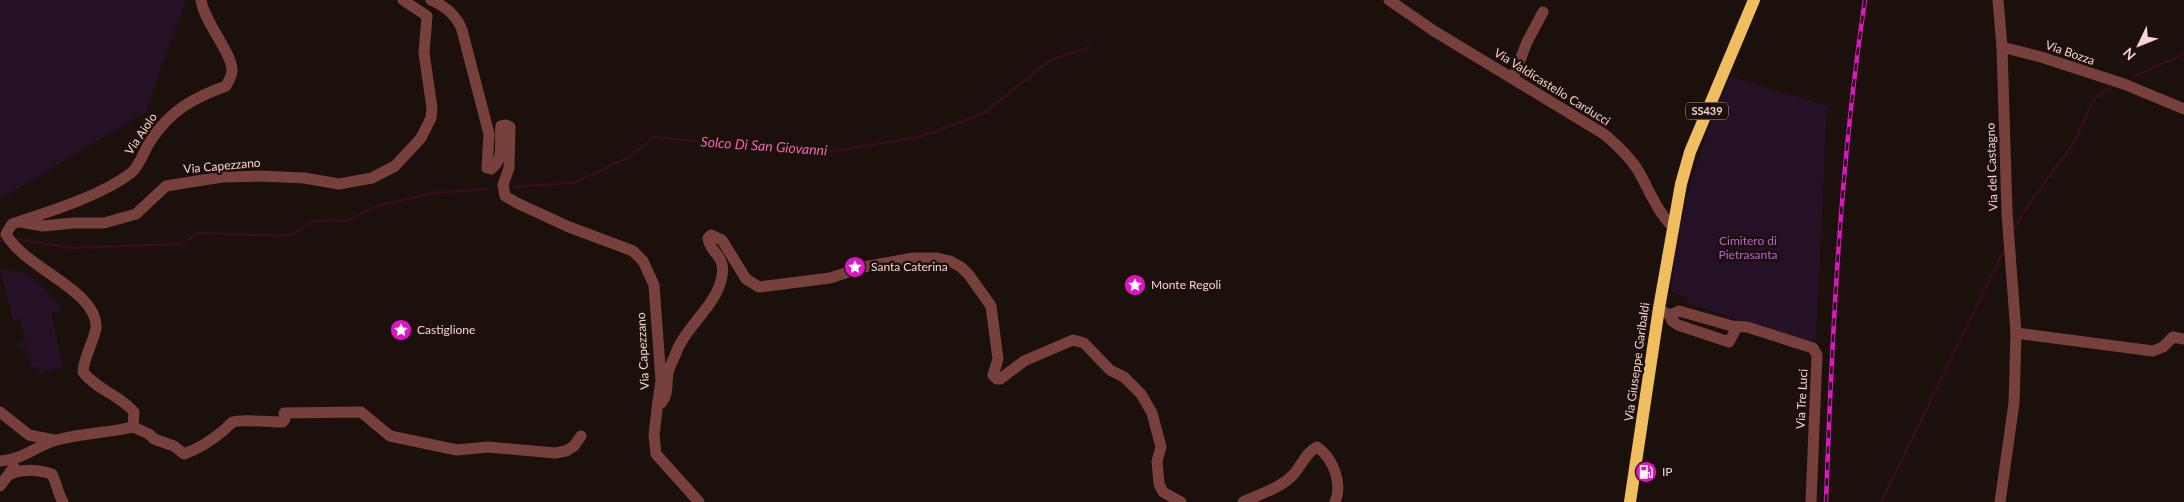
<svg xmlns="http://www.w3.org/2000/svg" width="2184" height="502" font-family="Lato,sans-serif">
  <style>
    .green { fill: #251125 }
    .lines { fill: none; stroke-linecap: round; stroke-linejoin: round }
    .stream { stroke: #360d1a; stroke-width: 2.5 }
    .minor { stroke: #77403c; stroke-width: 11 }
    .major { stroke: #f0be5e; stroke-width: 12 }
    .rail-casing { stroke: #df14c5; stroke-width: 4.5 }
    .rail { stroke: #1c100d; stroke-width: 2.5; stroke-dasharray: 8; stroke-linecap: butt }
    .labels { text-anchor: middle; stroke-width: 5; stroke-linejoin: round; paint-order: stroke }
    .shield { fill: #1c100d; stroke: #b79893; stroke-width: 1 }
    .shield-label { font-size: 11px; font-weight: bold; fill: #fad3cd }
    .street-label { font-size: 12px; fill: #fad3cd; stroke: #1c100d }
    .park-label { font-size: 12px; fill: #ba61d3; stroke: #1c100d }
    .poi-label { font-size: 12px; fill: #fad3cd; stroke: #1c100d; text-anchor: start }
    .water-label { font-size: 14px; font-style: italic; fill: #f164ac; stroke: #1c100d }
  </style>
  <rect width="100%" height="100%" fill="#1c100d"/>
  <g class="green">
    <polygon points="0,0 186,0 145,112 0,199"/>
    <path d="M1730 76 1827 106 1816 342 1775 332 1686 302 1687 297 1671 292C1676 216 1700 146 1730 76Z"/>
    <path d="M0 269C6 270 14 271 20 272 37 277 52 296 61 310L51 313 63 367 39 373 38 367 31 368 27 349 21 350 18 342 26 340 20 319 13 320Z"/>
  </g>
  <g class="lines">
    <g class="stream">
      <polyline points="2133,77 2184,54"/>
      <polyline points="514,187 573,183 631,156 654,137 822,153 920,137 984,113 1050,60 1090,47"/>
      <path d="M2014 229C2031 195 2058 169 2077 137 2084 123 2089 103 2101 93 2105 90 2111 88 2115 86"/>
      <polyline points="16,239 73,248 180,244 199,233 290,236 313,221 349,220 376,206 434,193 488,189"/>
      <polyline points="0,241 2,241"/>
      <polyline points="1881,502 2004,250"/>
    </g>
    <g class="minor">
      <path d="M431 0C445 6 457 16 462 30L489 134 487 168 491 169C505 160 499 140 501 126L506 125 510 127 509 168 503 185 505 196 517 203 569 227 633 251 643 261 654 285 661 381 658 401 661 403C669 395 666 383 668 373 670 365 675 356 678 348 690 322 717 305 722 276 726 255 710 254 708 238L711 235 722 240 746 279 759 287 830 278 864 267 913 258H937L950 261 961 267 969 275 991 306 998 359 993 375 997 379H1000L1024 361 1073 340 1084 343 1110 370 1124 377 1141 394 1152 413 1161 447 1157 461 1159 484 1163 492 1181 502"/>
      <path d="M1389 0 1434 31 1604 134C1617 145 1630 157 1639 172 1649 190 1657 211 1672 226"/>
      <polyline points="1998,0 2002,47 2007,213 2016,333 2014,403 2000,502"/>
      <polyline points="2002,47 2041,57 2124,84 2184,109"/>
      <polyline points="1513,78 1527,42 1543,12"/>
      <polyline points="21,222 43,226 73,223 104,223 136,214 166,186 222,177 261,176 304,178 339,184 372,178 395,166 421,138 431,118 432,108 424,53 427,16 403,0"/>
      <polyline points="1664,312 1670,315 1672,321 1678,325 1729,342 1737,327"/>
      <polyline points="1670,315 1679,311 1732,326 1747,327 1813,348 1817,355 1811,502"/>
      <polyline points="2016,333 2153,351 2163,347 2173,337 2184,339"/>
      <polyline points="658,401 654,435 656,454 699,502"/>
      <polyline points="0,412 29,435 54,440"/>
      <path d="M133 427 149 434 154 439 174 446 184 454C199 449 212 440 224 430 227 428 229 424 233 422 240 419 272 422 283 422L285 419 284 413 361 412 390 436 457 450 488 447 555 453 566 451 574 446 581 436"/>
      <path d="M0 461C23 460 37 445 57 440 82 433 108 433 133 427L134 412C120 395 97 390 83 372 84 356 94 341 96 328 99 291 24 268 6 234L12 224C48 212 101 196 131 173 140 166 144 150 151 140 170 111 193 98 226 86 228 82 232 76 232 71 233 54 204 22 201 0"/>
      <path d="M11 474C24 468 39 470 52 474 57 484 57 492 63 502"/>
      <polyline points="0,486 14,467"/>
      <path d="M1243 502C1258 495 1280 488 1292 476 1301 467 1306 452 1317 447 1333 458 1343 483 1335 502"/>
    </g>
    <polyline class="major" points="1630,502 1659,308 1681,184 1690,152 1754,0"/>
    <g class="rail-casing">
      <path id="rail" d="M1826 502C1832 334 1840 166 1865 0"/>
    </g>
    <use href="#rail" class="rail"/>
  </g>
  <defs>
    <g id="sight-disc" transform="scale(1.125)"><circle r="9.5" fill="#df14c5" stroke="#1c100d"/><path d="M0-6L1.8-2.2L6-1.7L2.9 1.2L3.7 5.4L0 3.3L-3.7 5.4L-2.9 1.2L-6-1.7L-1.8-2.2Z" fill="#fff"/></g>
    <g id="fuel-disc" transform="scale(1.125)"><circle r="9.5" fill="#df14c5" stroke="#1c100d"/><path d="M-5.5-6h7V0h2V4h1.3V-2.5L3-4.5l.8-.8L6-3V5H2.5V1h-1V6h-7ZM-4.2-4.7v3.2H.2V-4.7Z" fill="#fff"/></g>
  </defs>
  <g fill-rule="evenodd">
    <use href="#sight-disc" x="855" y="267"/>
    <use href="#sight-disc" x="1135" y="285"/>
    <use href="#sight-disc" x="401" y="330"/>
    <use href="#fuel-disc" x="1646" y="472"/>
  </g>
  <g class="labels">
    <rect class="shield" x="1686" y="102.5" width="42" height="17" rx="4"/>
    <g class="shield-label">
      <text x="1707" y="115">SS439</text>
    </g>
    <g class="street-label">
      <text transform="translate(2070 53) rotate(19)" y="4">Via Bozza</text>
      <text transform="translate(1552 87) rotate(32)" y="4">Via Valdicastello Carducci</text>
      <text transform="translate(141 134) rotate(-56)" y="4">Via Aiolo</text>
      <text transform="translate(222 166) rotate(-5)" y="4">Via Capezzano</text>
      <text transform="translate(1992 167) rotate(-92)" y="4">Via del Castagno</text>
      <text transform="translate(643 351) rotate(-93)" y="4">Via Capezzano</text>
      <text transform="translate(1637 362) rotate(-82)" y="4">Via Giuseppe Garibaldi</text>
      <text transform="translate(1802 399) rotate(-87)" y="4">Via Tre Luci</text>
    </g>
    <g class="park-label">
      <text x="1748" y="245">Cimitero di<tspan x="1748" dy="14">Pietrasanta</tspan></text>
    </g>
    <g class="poi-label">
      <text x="871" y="271">Santa Caterina</text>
      <text x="1151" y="289">Monte Regoli</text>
      <text x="417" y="334">Castiglione</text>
      <text x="1662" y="476">IP</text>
    </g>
    <g class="water-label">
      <text transform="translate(764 146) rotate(4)" y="5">Solco Di San Giovanni</text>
    </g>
  </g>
  <g transform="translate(2139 45) rotate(227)" stroke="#1c100d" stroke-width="4" paint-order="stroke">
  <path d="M0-4L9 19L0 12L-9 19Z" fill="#fad3cd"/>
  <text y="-8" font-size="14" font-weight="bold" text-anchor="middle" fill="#fad3cd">N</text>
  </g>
</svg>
